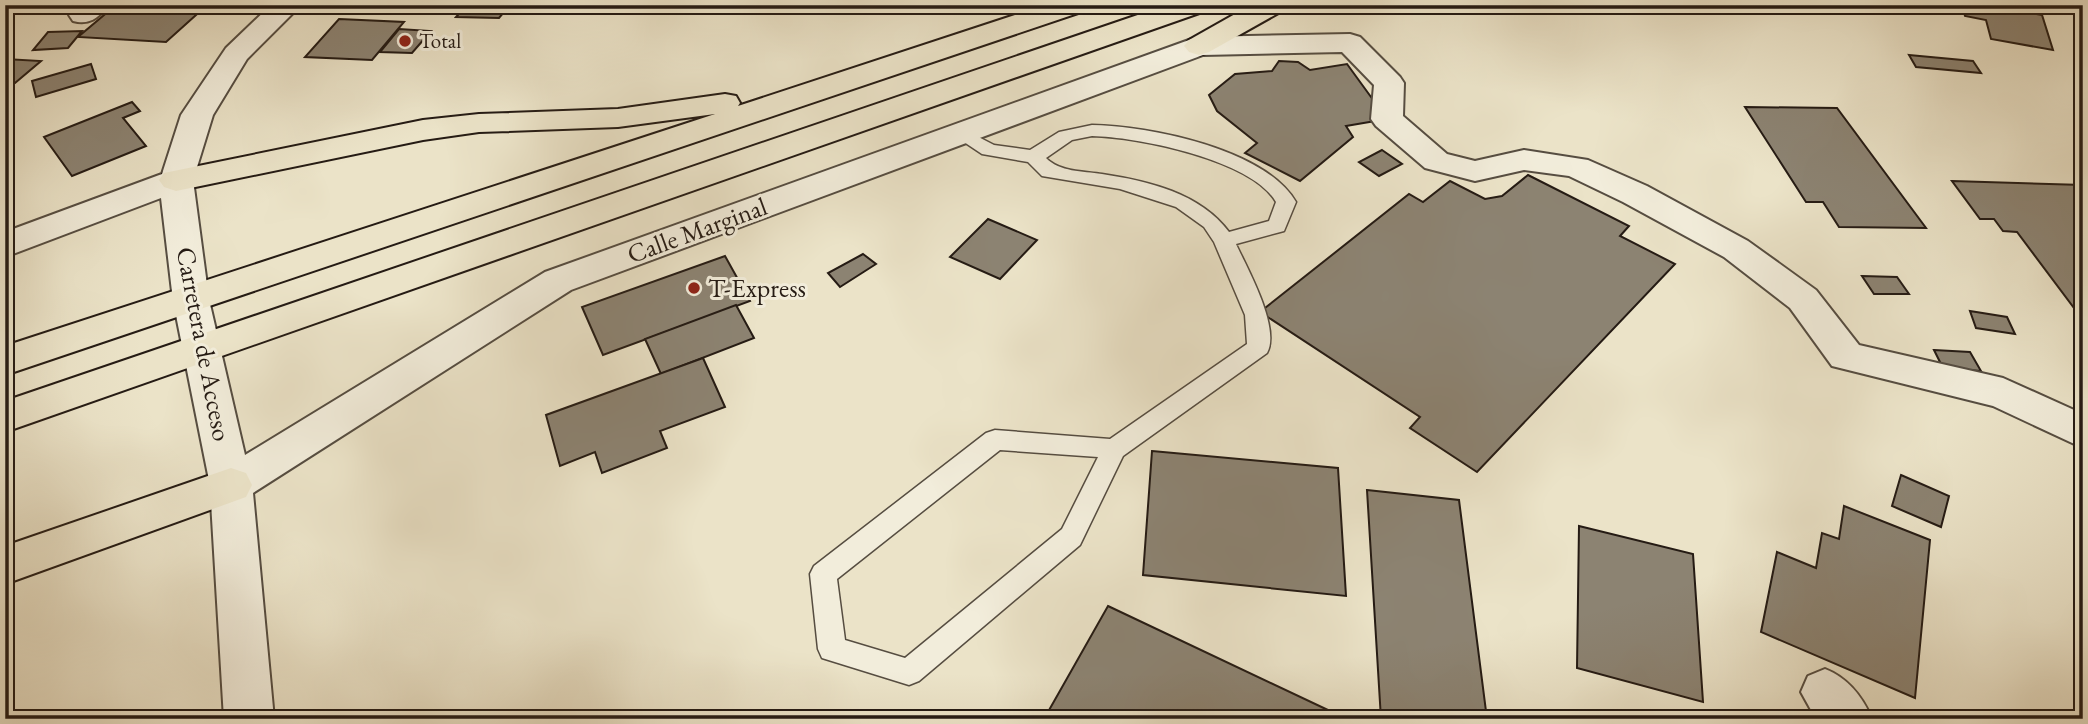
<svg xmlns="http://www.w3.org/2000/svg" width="2088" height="724" font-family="'EB Garamond',serif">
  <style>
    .building { fill: #8c8372; stroke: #251b14; stroke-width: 2 }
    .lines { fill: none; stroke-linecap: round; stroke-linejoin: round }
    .lane-casing { stroke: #564d41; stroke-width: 3 }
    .street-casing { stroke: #564d41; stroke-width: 4 }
    .primary-casing { stroke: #251b14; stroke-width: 4 }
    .lane { fill: #f2eddb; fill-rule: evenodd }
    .street { fill: #f2eddb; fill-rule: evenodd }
    .primary { fill: #ebe3c8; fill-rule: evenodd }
    .poi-dot { fill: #8f2418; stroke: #f2eddb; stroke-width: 2.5 }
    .labels { text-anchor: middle; stroke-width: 6; stroke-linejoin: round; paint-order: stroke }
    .far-poi-label { font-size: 21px; fill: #251b14; stroke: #f2eddb; text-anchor: start }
    .street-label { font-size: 26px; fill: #251b14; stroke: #f2eddb }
    .poi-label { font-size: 26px; fill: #251b14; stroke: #f2eddb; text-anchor: start }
  </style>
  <rect width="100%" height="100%" fill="#ebe3c8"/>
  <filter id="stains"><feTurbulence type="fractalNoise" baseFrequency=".00286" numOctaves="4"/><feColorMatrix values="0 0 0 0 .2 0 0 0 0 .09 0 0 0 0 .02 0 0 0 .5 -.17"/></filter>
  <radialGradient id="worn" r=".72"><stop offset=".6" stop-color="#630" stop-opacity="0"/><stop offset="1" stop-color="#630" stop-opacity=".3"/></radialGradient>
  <g class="building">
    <polygon points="116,5 192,5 206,6 166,42 78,37"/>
    <polygon points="467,5 510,5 499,18 456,17"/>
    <polygon points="1962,5 1985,5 2042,15 2053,50 1991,39 1986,20 1965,16"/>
    <polygon points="339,19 404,22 372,60 305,57"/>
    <polygon points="399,29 431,31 412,53 380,52"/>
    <polygon points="82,31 68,48 33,50 48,32"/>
    <polygon points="1909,55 1973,61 1981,73 1916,67"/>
    <polygon points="5,59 41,61 15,83 5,83"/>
    <polygon points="1279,61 1298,62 1310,70 1347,64 1387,119 1346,126 1353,137 1300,181 1245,153 1257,143 1217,111 1209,95 1235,74 1272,71"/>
    <polygon points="91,64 96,79 36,97 32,81"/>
    <polygon points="132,102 140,111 123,118 146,146 72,176 44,137"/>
    <polygon points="1745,107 1837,108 1926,228 1839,227 1823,202 1806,202"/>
    <polygon points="1382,150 1402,164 1379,176 1359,162"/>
    <polygon points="1528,175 1629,226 1620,236 1675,264 1477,472 1410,428 1420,417 1260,312 1409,194 1423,202 1450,181 1485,199 1502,196"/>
    <polygon points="1952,181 2083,185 2083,320 2017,232 2003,231 1994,219 1980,219"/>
    <polygon points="988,219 1037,240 1000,279 950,257"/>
    <polygon points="863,254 876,264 840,287 828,273"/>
    <polygon points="725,256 750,301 603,355 582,307"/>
    <polygon points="1862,276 1897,277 1909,294 1874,294"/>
    <polygon points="736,305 754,338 661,374 645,339"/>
    <polygon points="1970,311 2007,317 2015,334 1976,328"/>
    <polygon points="1934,350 1970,352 1981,371 1943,368"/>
    <polygon points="703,358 725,407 660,431 667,448 602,473 595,452 560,466 546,415"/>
    <polygon points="1152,451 1338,468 1346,596 1143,575"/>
    <polygon points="1901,475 1949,496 1941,527 1892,506"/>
    <polygon points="1367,490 1459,500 1487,719 1381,719"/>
    <polygon points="1844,506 1930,540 1915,698 1761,632 1777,552 1816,568 1822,533 1839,539"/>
    <polygon points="1579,526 1693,554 1703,702 1577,668"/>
    <polygon points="1108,606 1347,719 1044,719"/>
  </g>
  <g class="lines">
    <g class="lane-casing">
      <path id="lane" d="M1092 125C1150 126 1265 149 1296 202L1284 231 1236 244C1247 268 1281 328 1267 353L1123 456 1080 545 919 681 909 685 822 658 818 649 810 574 814 566 986 433 995 430 1110 439 1247 344 1245 315 1214 242 1204 227 1176 207 1120 189 1042 176 1028 162 982 154 952 134 961 128 994 145 1030 150 1059 132ZM1092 136C1138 137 1252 160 1276 202L1269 221 1229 232C1200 193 1148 181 1102 174 1082 171 1060 172 1046 158L1072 140ZM1000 450 1098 457 1062 529 905 658 845 640 837 579Z"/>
    </g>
    <g class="street-casing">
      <g id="street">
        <path d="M77 5H108C98 19 89 25 73 21L69 15Z"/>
        <polygon points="271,5 301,5 247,59 213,115 193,180 209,300 245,455 545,272 1189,40 1199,37 1350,34 1360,37 1400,77 1404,83 1403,116 1447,154 1475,161 1524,150 1588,160 1647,186 1748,241 1816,290 1859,345 2003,378 2083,414 2083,448 1993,406 1832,366 1790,308 1724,257 1623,202 1569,176 1524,170 1475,181 1425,168 1376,126 1371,119 1374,85 1342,52 1203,55 571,290 253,493 274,719 224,719 210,485 173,300 161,198 5,257 5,232 162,174 181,115 226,48"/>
        <path d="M1825 669C1848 678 1862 696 1872 719H1816L1801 692 1808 676Z"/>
      </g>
    </g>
    <g class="primary-casing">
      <g id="primary">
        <polygon points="1045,5 1088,5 1084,11 5,375 5,346 715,114 618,127 479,132 423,140 176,191 164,187 159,180 164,173 423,120 479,114 618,109 725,94 736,96 740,103 738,106"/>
        <polygon points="1167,5 1209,5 1205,11 5,432 5,401"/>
        <polygon points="1251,5 1286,5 1282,11 1209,52 1199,55 1189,52 1184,46 1189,40"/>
        <polygon points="231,468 246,473 252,485 246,497 5,584 5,546"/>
      </g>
    </g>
    <use href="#lane" class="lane"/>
    <use href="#street" class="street"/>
    <use href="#primary" class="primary"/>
  </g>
  <g class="poi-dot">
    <circle cx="405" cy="41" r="7"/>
    <circle cx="694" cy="288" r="7"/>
  </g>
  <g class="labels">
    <g class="far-poi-label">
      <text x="419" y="48">Total</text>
    </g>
    <g class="street-label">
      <text transform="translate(697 230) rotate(-20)" y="9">Calle Marginal</text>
      <text transform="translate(204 344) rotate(79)" y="9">Carretera de Acceso</text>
    </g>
    <g class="poi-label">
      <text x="708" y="297">T-Express</text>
    </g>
  </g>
  <rect width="2088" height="724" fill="none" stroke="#ebe3c8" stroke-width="28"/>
  <rect x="7" y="7" width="2074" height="710" fill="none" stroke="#251b14" stroke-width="3.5"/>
  <rect x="14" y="14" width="2060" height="696" fill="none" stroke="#251b14" stroke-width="2"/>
  <rect width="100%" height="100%" filter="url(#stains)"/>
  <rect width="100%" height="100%" fill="url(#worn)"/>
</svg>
